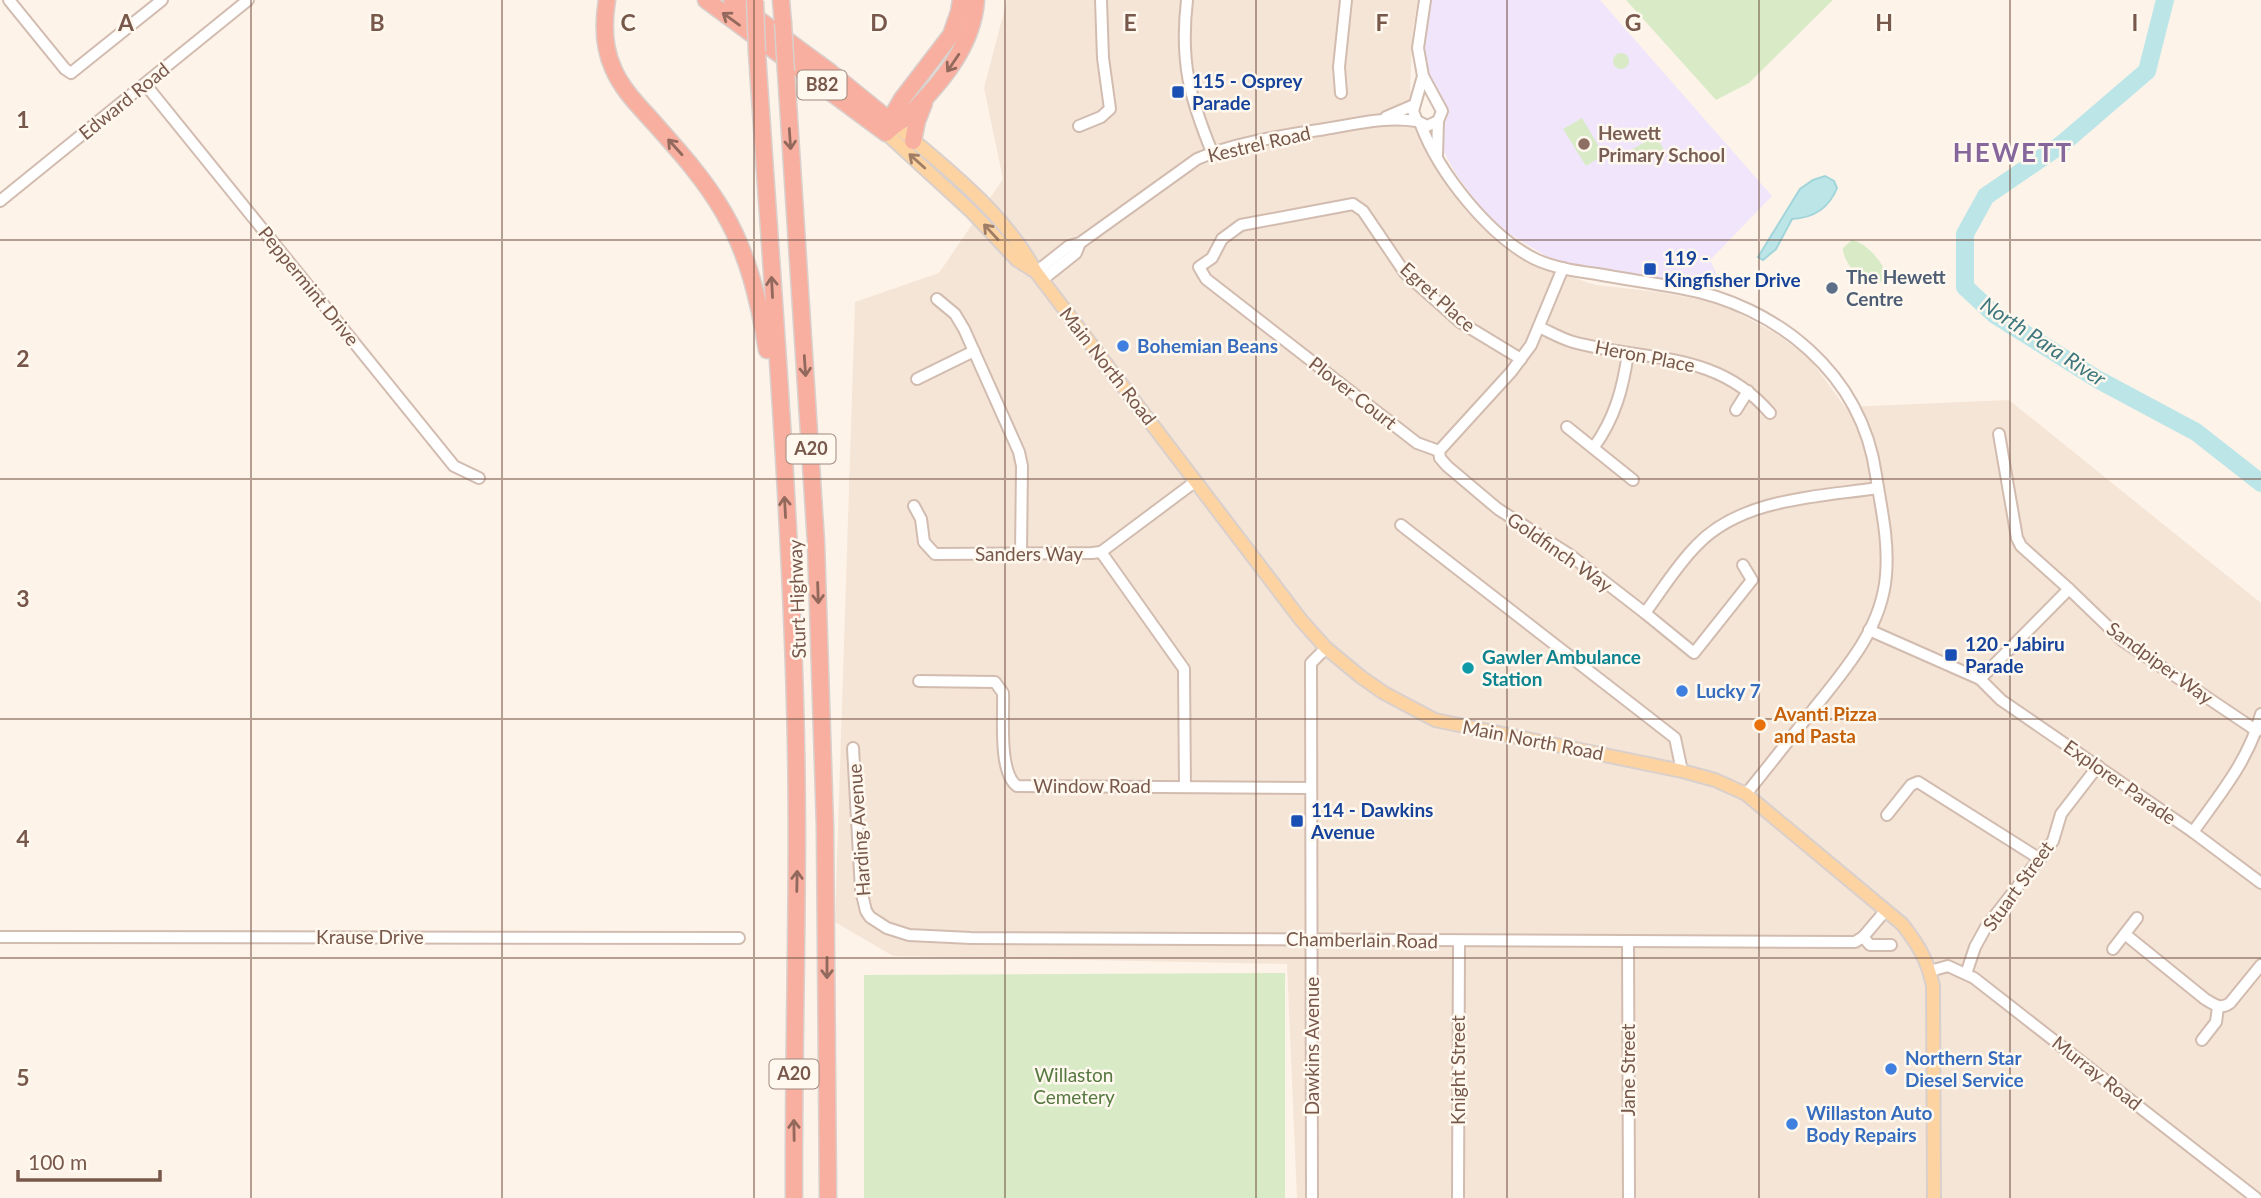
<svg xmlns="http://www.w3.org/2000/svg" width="2261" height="1198" font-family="Lato,sans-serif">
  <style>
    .residential { fill: #f5e5d7 }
    .education { fill: #f0e5fa }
    .green { fill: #d8ebc6 }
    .water { fill: #bce5e8; stroke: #a2d5da; stroke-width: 2 }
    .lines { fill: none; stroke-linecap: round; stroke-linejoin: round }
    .river { stroke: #bce5e8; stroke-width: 18 }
    .minor-casing { stroke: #d2bcb0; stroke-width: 14 }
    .major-casing { stroke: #d9d0cd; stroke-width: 16 }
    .highway-casing { stroke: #d9d0cd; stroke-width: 19 }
    .minor { stroke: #fff; stroke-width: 10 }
    .major { stroke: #fcd3a1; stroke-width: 12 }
    .highway { stroke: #f8af9f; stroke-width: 16 }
    .highway-bridge-casing { stroke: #d9d0cd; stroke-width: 19; stroke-linecap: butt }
    .highway-bridge { stroke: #f8af9f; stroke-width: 16 }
    .oneway { stroke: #92695c }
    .oneway2 { stroke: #a07d65 }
    .grid { fill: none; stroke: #78584b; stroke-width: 2; stroke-opacity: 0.55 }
    .transit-dot { fill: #1a4fb4; stroke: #fff8ef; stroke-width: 2.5 }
    .education-dot { fill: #8d6e63; stroke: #fff8ef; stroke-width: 2.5 }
    .service-dot { fill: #5c6f8a; stroke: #fff8ef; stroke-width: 2.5 }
    .shop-dot { fill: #3f7fe0; stroke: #fff8ef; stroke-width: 2.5 }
    .culture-dot { fill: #0f9aa8; stroke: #fff8ef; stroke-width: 2.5 }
    .food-dot { fill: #e8710a; stroke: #fff8ef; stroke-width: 2.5 }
    .labels { text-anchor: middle; stroke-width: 5; stroke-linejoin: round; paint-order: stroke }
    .shield { fill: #fff8ef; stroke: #a0887c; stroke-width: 2 }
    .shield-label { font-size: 18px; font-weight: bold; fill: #78584b }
    .transit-label { font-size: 19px; font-weight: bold; fill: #164399; stroke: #fff8ef; text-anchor: start }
    .street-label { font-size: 19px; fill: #78584b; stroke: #fff8ef }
    .education-label { font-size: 19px; font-weight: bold; fill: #785e54; stroke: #fff8ef; text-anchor: start }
    .service-label { font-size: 19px; font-weight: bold; fill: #4e5e75; stroke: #fff8ef; text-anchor: start }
    .shop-label { font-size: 19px; font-weight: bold; fill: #366cbe; stroke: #fff8ef; text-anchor: start }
    .culture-label { font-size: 19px; font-weight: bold; fill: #0d838f; stroke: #fff8ef; text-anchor: start }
    .food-label { font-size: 19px; font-weight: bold; fill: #c56008; stroke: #fff8ef; text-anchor: start }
    .park-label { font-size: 19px; fill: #557840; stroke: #fff8ef }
    .water-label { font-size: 21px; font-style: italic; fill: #3e787e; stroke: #fff8ef }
    .district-label { font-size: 26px; font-weight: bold; letter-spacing: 2px; fill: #86679b; stroke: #fff8ef }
    .grid-label { font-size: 23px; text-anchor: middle; font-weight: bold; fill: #78584b; stroke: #fff8ef; stroke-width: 5; stroke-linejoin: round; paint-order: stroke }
  </style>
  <rect width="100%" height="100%" fill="#fdf3e9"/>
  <polygon class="residential" points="1007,0 1418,0 1413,29 1410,89 1426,143 1454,195 1497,241 1540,267 1596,285 1658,292 1720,303 1775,333 1810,359 1845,407 2009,400 2261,603 2261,1198 1297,1198 1287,964 893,956 835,922 855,302 939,273 1003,179 984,88"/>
  <polygon class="education" points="1429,0 1600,0 1772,196 1710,260 1716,273 1712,287 1622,273 1588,270 1551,259 1503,230 1482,210 1456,174 1444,152 1440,137 1448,114 1447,106 1428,80 1425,59 1425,40"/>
  <g class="green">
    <polygon points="1626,0 1833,0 1749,83 1716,100"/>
    <circle cx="1621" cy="61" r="8"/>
    <polygon points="1582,118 1604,155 1586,166 1563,129"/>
    <polygon points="1656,136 1664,150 1640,165 1631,150"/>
    <path d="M1852 240C1865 242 1884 262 1886 276 1873 299 1842 264 1843 248Z"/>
    <polygon points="1285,973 1285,1198 864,1198 864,975"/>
  </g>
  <path class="water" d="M1825 176 1834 181 1837 188C1829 208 1813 218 1792 219L1776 249 1763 260 1758 257 1800 189 1813 180Z"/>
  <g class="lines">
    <polyline class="river" points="2165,0 2147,71 2062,144 1986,196 1965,234 1965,287 1995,315 2097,379 2196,432 2261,483"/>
    <g class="minor-casing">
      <g id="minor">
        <polyline points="9,0 65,69 71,73 162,0"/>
        <path d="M1187 0C1180 61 1189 96 1212 152"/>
        <polyline points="1423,76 1442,111 1438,121 1427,126 1417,121 1413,111 1423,76 1418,48 1425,0"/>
        <polyline points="145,84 454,466 479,478"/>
        <polyline points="1341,93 1339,67 1346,0"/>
        <polyline points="1386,117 1414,105"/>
        <path d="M1421 125C1439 173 1489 236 1535 259 1554 268 1576 271 1597 274 1625 279 1652 283 1680 288 1777 305 1862 374 1876 475 1881 508 1889 540 1886 575 1882 629 1844 671 1812 711 1790 739 1768 767 1746 794"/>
        <polyline points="1079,126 1101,117 1110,109 1103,58 1101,0"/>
        <polyline points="1437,155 1438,121"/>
        <polyline points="0,201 248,0"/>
        <path d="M1563 268 1531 345 1511 372 1439 451 1440 458 1447 466 1498 509 1570 555 1645 613C1662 590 1677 565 1697 545 1742 498 1818 497 1878 488"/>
        <path d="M1036 272 1069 246 1080 243 1197 159C1236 142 1282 136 1325 129 1356 124 1386 116 1417 121"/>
        <polyline points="1042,280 1076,253 1080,243"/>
        <polyline points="937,299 955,314 964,329 1019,452 1022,466 1021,554"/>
        <path d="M1539 327C1550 332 1562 339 1573 342 1647 362 1716 350 1770 413"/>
        <polyline points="917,379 974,351"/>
        <polyline points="1736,410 1748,391"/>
        <polyline points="1567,427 1633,480"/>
        <polyline points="1999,434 2017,538 2021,546 2069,589"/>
        <path d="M1594 447C1615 418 1623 388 1628 353"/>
        <polyline points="1439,451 1417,443 1206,279 1199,267 1212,258 1222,239 1241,225 1353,204 1363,211 1405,273 1460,322 1521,359"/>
        <polyline points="914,506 921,519 924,542 935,554 1092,553 1101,552 1196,481"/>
        <polyline points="1401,525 1675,738 1682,771"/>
        <polyline points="1101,552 1184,669 1185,787"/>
        <polyline points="1645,613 1694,653 1752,580 1743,565"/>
        <polyline points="1869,630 1980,679 2001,700 2193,832 2261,883"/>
        <polyline points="1980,679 2069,589 2123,641 2257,731"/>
        <path d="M919 681 995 682 1003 693C1004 716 998 772 1017 786L1311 788"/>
        <polyline points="853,748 861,890 866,911 870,917 887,928 909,935 971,938 1855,942 1863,937 1886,910"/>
        <polyline points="1887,815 1911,785 1918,782 2040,859"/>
        <path d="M2193 832C2220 794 2249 760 2261 714"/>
        <path d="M2126 935 2205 999C2213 1004 2221 1010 2230 1003L2261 965"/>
        <polyline points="0,937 739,938"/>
        <polyline points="1863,937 1870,945 1891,945"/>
        <polyline points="1628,941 1629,1198"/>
        <polyline points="2113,949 2137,918"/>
        <polyline points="1930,971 1948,966 1974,978 2256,1198"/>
        <polyline points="1966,974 1975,947 1986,927 2053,841 2061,814 2098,766"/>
        <polyline points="2202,1040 2216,1022 2218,1007"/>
        <polyline points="1312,1198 1311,663 1326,648"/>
        <polyline points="1458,1198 1459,942"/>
      </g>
    </g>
    <g class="major-casing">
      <g id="major">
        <path d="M894 124C945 167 1004 212 1036 272L1301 620 1326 648 1361 677 1384 693 1435 720 1682 771 1715 780 1746 794 1902 924C1918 944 1928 961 1933 986L1934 1198"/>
        <polyline points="886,133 971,211 1017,260 1036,272"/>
      </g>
    </g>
    <g class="highway-casing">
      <g id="highway">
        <path d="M607 0C603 24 603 46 613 68 622 90 640 107 655 124 680 152 705 180 724 213 749 256 759 302 767 350"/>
        <path d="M706 0 886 133C894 124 903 121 911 113 942 82 973 45 976 0"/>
        <polyline points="732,0 830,72 894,124"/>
        <polyline points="781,0 783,23"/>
        <path d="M757 52C771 268 789 485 795 702 800 867 793 1033 794 1198"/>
        <polyline points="786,71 816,543 825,827 828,1198"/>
        <polyline points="894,124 894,113 902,99 951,35 959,12 961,0"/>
        <polyline points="913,141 917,121 924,103"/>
      </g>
    </g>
    <use href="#minor" class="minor"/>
    <use href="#major" class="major"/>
    <use href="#highway" class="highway"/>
    <g class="highway-bridge-casing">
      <g id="highway-bridge">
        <polyline points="755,1 757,52"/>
        <polyline points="783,23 786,71"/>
      </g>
    </g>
    <use href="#highway-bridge" class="highway-bridge"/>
  </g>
  <defs><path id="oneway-shaft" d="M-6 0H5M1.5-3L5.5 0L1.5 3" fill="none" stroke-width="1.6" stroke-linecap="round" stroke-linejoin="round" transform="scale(1.75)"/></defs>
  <g class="oneway">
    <use href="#oneway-shaft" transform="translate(731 19) rotate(-144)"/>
    <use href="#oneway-shaft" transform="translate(953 63) rotate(124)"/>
    <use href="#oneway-shaft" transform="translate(790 139) rotate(86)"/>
    <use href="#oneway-shaft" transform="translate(675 147) rotate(-132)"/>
    <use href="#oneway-shaft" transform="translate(772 287) rotate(-93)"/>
    <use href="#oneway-shaft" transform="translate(805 366) rotate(86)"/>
    <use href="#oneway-shaft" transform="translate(785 507) rotate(-93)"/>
    <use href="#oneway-shaft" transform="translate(818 593) rotate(88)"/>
    <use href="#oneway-shaft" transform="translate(797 881) rotate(-89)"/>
    <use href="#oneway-shaft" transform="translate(827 968) rotate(90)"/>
    <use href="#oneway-shaft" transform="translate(794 1130) rotate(-91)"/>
  </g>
  <g class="oneway2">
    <use href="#oneway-shaft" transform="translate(917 161) rotate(-138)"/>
    <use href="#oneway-shaft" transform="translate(991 232) rotate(-133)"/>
  </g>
  <path class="grid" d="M251 0V1198M502 0V1198M754 0V1198M1005 0V1198M1256 0V1198M1507 0V1198M1759 0V1198M2010 0V1198M0 240H2261M0 479H2261M0 719H2261M0 958H2261"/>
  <g class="transit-dot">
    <rect x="1171" y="85" width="14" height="14" rx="3.5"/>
    <rect x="1643" y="262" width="14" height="14" rx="3.5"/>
    <rect x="1944" y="648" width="14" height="14" rx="3.5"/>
    <rect x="1290" y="814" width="14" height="14" rx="3.5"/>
  </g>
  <circle class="education-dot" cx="1584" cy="144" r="7"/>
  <circle class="service-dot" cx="1832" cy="288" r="7"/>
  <g class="shop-dot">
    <circle cx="1123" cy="346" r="7"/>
    <circle cx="1682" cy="691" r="7"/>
    <circle cx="1891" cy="1069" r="7"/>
    <circle cx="1792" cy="1124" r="7"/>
  </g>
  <circle class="culture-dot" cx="1468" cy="668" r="7"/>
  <circle class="food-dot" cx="1760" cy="725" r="7"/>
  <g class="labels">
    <g class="shield">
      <rect x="797.5" y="70.5" width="49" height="29" rx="5"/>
      <rect x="786.5" y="434.5" width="49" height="29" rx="5"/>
      <rect x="769.5" y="1059.5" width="49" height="29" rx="5"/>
    </g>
    <g class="shield-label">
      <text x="822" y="91">B82</text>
      <text x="811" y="455">A20</text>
      <text x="794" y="1080">A20</text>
    </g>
    <g class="transit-label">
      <text x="1192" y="88">115 - Osprey<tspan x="1192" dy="22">Parade</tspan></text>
      <text x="1664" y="265">119 -<tspan x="1664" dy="22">Kingfisher Drive</tspan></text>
      <text x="1965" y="651">120 - Jabiru<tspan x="1965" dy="22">Parade</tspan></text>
      <text x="1311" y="817">114 - Dawkins<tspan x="1311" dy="22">Avenue</tspan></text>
    </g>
    <g class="street-label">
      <text transform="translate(124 101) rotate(-39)" y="7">Edward Road</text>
      <text transform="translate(1259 144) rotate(-13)" y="7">Kestrel Road</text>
      <text transform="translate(309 286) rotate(51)" y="7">Peppermint Drive</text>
      <text transform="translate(1438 297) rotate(42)" y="7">Egret Place</text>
      <text transform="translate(1645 356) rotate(11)" y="7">Heron Place</text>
      <text transform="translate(1108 366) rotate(52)" y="7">Main North Road</text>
      <text transform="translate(1353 393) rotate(38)" y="7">Plover Court</text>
      <text transform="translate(1560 552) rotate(35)" y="7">Goldfinch Way</text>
      <text x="1029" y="561">Sanders Way</text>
      <text transform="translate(797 599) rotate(-92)" y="7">Sturt Highway</text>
      <text transform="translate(2160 663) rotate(36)" y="7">Sandpiper Way</text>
      <text transform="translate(1533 740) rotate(11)" y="7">Main North Road</text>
      <text transform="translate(2120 782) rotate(35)" y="7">Explorer Parade</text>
      <text x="1092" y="793">Window Road</text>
      <text transform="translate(859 830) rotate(-94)" y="7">Harding Avenue</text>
      <text transform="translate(2018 886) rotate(-54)" y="7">Stuart Street</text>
      <text x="370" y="944">Krause Drive</text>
      <text transform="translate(1362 940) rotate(1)" y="7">Chamberlain Road</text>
      <text transform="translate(1312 1046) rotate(-90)" y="7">Dawkins Avenue</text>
      <text transform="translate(1458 1070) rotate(-90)" y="7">Knight Street</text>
      <text transform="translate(1628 1070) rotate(-90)" y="7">Jane Street</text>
      <text transform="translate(2097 1073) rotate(38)" y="7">Murray Road</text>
    </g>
    <g class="education-label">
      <text x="1598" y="140">Hewett<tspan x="1598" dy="22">Primary School</tspan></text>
    </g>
    <g class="service-label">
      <text x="1846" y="284">The Hewett<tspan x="1846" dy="22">Centre</tspan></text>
    </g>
    <g class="shop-label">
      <text x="1137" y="353">Bohemian Beans</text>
      <text x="1696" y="698">Lucky 7</text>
      <text x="1905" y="1065">Northern Star<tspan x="1905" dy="22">Diesel Service</tspan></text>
      <text x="1806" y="1120">Willaston Auto<tspan x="1806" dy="22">Body Repairs</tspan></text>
    </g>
    <g class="culture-label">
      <text x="1482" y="664">Gawler Ambulance<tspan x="1482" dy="22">Station</tspan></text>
    </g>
    <g class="food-label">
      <text x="1774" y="721">Avanti Pizza<tspan x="1774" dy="22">and Pasta</tspan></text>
    </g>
    <g class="park-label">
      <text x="1074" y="1082">Willaston<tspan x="1074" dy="22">Cemetery</tspan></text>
    </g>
    <g class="water-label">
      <text transform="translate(2043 342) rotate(33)" y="7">North Para River</text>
    </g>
    <g class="district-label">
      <text x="2013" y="162">HEWETT</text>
    </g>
  </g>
  <g class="grid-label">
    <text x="126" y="31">A</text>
    <text x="377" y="31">B</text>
    <text x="628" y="31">C</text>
    <text x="879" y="31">D</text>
    <text x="1130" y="31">E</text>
    <text x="1382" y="31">F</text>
    <text x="1633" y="31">G</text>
    <text x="1884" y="31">H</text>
    <text x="2135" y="31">I</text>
    <text x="23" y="128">1</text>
    <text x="23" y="367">2</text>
    <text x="23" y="607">3</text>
    <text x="23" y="847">4</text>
    <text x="23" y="1086">5</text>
  </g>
  <path d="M18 1170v10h142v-10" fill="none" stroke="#78584b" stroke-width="3.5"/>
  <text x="28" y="1170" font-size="21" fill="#78584b" stroke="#fff8ef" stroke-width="5" paint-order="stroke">100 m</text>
</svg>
